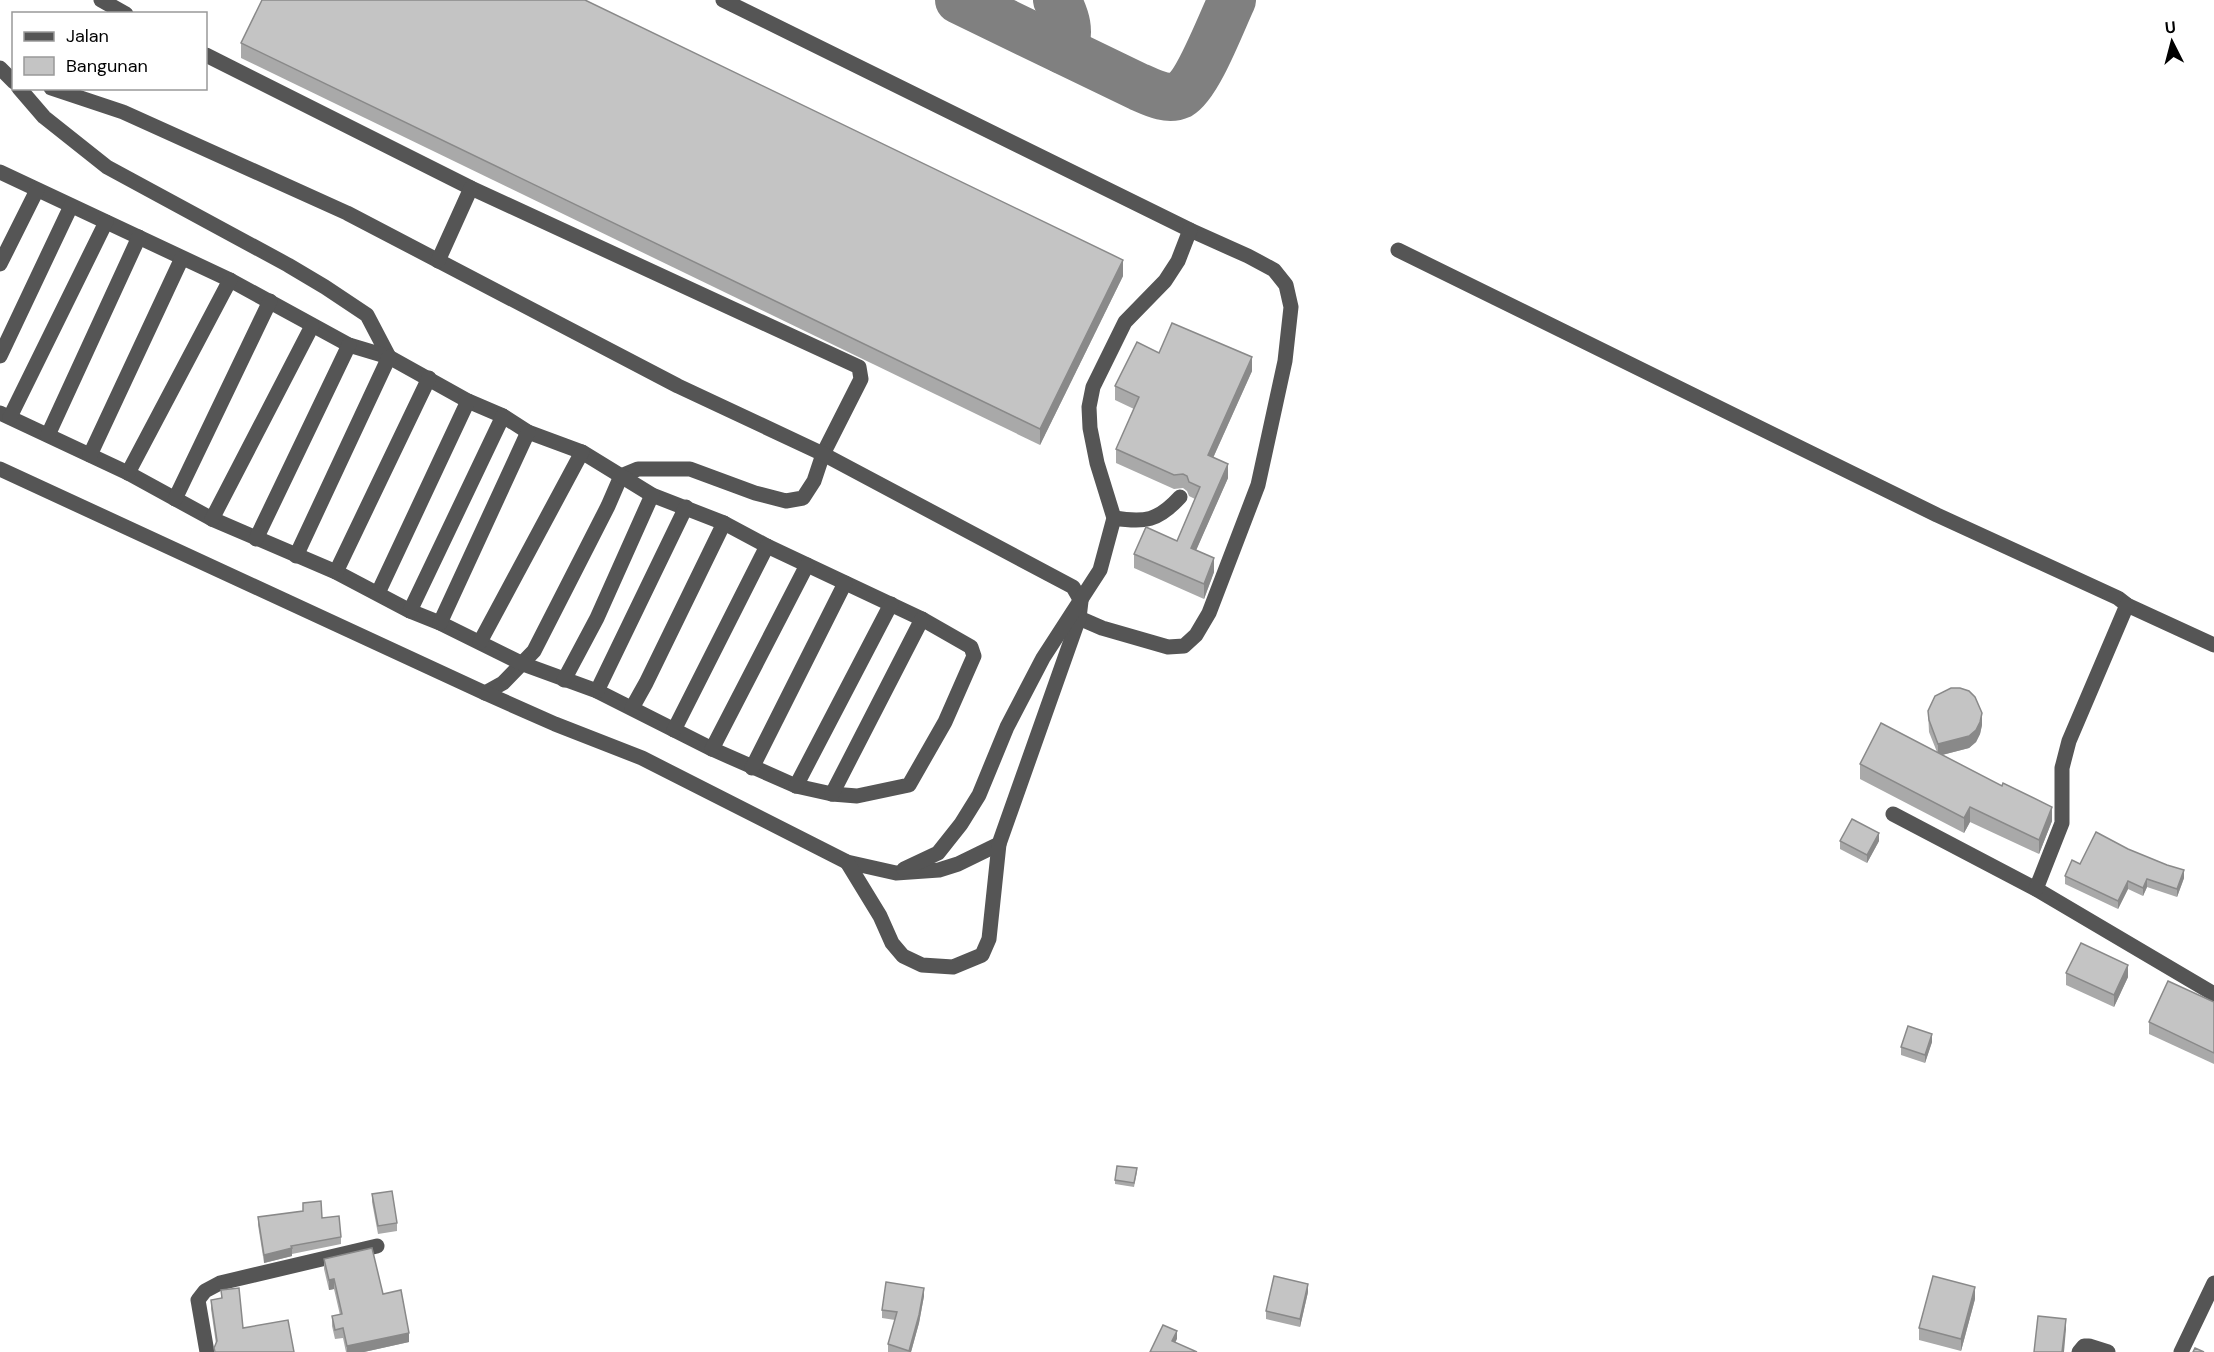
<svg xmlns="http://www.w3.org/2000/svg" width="2214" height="1352" font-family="'DM Sans',sans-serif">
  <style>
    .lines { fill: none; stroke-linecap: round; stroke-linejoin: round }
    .taxiway { stroke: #808080; stroke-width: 48 }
    .minor { stroke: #555; stroke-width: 15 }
    .wall { fill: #a9a9a9 }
    .shaded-wall { fill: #898989 }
    .building { fill: #c4c4c4; stroke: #898989; stroke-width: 1.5 }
  </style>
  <rect width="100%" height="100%" fill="#fff"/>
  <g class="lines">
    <g class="taxiway">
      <path d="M959 0 1139 87C1151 92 1167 101 1180 95 1198 85 1222 21 1232 0"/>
      <path d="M1057 0C1066 17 1071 32 1063 50"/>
    </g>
    <g class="minor">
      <polyline points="101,0 126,14"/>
      <polyline points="206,55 471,188 859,367 861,379 823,454 814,481 803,498 786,501 755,493 690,469 638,469 621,476 608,506 534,651 503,683 485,693"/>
      <polyline points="0,68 14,82"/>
      <polyline points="19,88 44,117 107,167 288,265 325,287 367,315 389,357"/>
      <polyline points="51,88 123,112 347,213 678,386 823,454 1073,587 1081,601 1079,618 1102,628 1168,647 1184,646 1196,635 1209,613 1258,485 1285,361 1291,307 1286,285 1274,270 1248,256 1190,230 723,0"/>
      <polyline points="0,172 230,280 349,345 389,357 468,401 503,416 528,432 582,452 652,495 724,523 767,546 922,619 971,647 974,656 945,722 909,785 857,796 832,794 796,786 712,749 597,691 523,664 440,623 410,611 336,572 212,519 128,473 0,413"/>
      <polyline points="1398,250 1937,515 2118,598 2127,605 2214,645"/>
      <polyline points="438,261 471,188"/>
      <polyline points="0,264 37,190"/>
      <polyline points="0,356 71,206"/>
      <polyline points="10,417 106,222"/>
      <polyline points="48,435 139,237"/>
      <polyline points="90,455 182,258"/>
      <polyline points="0,469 485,693 555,724 642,758 847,862 896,873 939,870 958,864 999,844 1079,618"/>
      <polyline points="128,473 230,280"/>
      <polyline points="175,499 270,301"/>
      <path d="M1114 518C1145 523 1158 521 1180 497"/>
      <polyline points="212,519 312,326"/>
      <polyline points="256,539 349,345"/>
      <polyline points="296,556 389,357"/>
      <polyline points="336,572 429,378"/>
      <polyline points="378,593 468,401"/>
      <polyline points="410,611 503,416"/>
      <polyline points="440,623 528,432"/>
      <polyline points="480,642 582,452"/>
      <polyline points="564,680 597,618 652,495"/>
      <polyline points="597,691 686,507"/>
      <polyline points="632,708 646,683 724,523"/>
      <polyline points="674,730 767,546"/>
      <polyline points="712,749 807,565"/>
      <polyline points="752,768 845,583"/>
      <polyline points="796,786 891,604"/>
      <polyline points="832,794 922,619"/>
      <polyline points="1893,814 2036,889 2214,994"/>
      <polyline points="847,862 880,916 892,943 903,956 922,965 953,967 982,955 989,939 999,844"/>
      <polyline points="904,869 938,853 961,824 979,795 1007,727 1043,658 1100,570 1114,518 1097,463 1090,428 1089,407 1093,387 1125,322 1165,281 1178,261 1190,230"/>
      <polyline points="2036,889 2062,823 2062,768 2069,741 2127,605"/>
      <polyline points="207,1352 198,1300 205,1291 220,1283 377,1246"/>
      <polyline points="2079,1352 2084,1346 2089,1346 2108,1352"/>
      <polyline points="2181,1352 2214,1283"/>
    </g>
  </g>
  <g class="wall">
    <polygon points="241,43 1123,276 1040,445 241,58"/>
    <polygon points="1159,353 1252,371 1213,458 1228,478 1196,550 1214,572 1204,599 1134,568 1134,554 1177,541 1195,499 1189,496 1187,491 1183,488 1174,489 1116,463 1116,449 1134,409 1115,400 1115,386"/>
    <polygon points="1928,711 1982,725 1980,734 1976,742 1969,748 1942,755 2052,821 2039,854 1970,822 1964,833 1860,779 1860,764 1937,752 1929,732"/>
    <polygon points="1840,841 1879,841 1867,863 1840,849"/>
    <polygon points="2080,864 2184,878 2177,897 2147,887 2143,896 2128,889 2118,909 2065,884 2065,876"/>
    <polygon points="2066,973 2128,977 2114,1007 2066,985"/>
    <polygon points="2214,1002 2214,1064 2149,1034 2149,1022"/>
    <polygon points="1932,1042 1925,1063 1901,1055 1901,1047"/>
    <polygon points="1137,1172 1134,1187 1115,1184 1115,1180"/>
    <polygon points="372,1194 397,1223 397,1231 378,1234 372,1202"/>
    <polygon points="303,1203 322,1218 341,1237 341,1244 292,1254 292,1256 264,1263 258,1225 258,1217 303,1211"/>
    <polygon points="324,1259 383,1294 409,1342 364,1352 346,1352 343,1338 335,1339 332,1326 332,1316 340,1315 334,1289 329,1290 324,1269"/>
    <polygon points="221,1290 243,1328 294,1352 214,1352 216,1344 211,1309 211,1300 221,1298"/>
    <polygon points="1308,1292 1300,1327 1266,1319 1266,1311"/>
    <polygon points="924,1296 919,1323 911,1352 888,1352 888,1344 895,1320 882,1318 882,1310"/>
    <polygon points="1975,1299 1961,1351 1919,1340 1919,1328"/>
  </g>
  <g class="shaded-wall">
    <polygon points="1123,260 1123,276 1040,445 1040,429"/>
    <polygon points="1252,357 1252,371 1208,469 1208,455"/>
    <polygon points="1228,464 1228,478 1191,562 1191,548"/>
    <polygon points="1214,558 1214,572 1204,599 1204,584"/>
    <polygon points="1982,713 1982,725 1980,734 1976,742 1969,748 1938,756 1938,744"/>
    <polygon points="1970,807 1970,822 1964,833 1964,818"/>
    <polygon points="2052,807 2052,821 2039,854 2039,840"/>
    <polygon points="1879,833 1879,841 1867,863 1867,855"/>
    <polygon points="2184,870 2184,878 2177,897 2177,889"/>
    <polygon points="2147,879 2147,887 2143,896 2143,888"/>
    <polygon points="2128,881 2128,889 2118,909 2118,901"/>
    <polygon points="2128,965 2128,977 2114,1007 2114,995"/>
    <polygon points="1932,1034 1932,1042 1925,1063 1925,1055"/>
    <polygon points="292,1248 292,1256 264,1263 264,1255"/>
    <polygon points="334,1279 334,1289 329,1290 329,1280"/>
    <polygon points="1308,1284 1308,1292 1300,1327 1300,1319"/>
    <polygon points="1975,1287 1975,1299 1961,1351 1961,1339"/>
    <polygon points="924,1288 924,1296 919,1323 911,1352 909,1352"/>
    <polygon points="2066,1319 2066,1329 2064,1352 2062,1352"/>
    <polygon points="1177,1331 1177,1339 1172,1349 1172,1341"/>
    <polygon points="409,1333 409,1342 364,1352 347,1352 347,1346"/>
  </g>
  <g class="building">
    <polygon points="262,0 585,0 1123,260 1040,429 241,43"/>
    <polygon points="1172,323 1252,357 1208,455 1228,464 1191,548 1214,558 1204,584 1134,554 1146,527 1177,541 1200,487 1189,482 1187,476 1183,474 1174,475 1116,449 1139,397 1115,386 1137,342 1159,353"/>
    <polygon points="1951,688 1960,688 1969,691 1975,697 1982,713 1980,722 1976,730 1969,736 1938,744 1929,720 1928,711 1935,696"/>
    <polygon points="1881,723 2002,786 2003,783 2052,807 2039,840 1970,807 1964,818 1860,764"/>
    <polygon points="1852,819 1879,833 1867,855 1840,841"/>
    <polygon points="2096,832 2128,849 2167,865 2184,870 2177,889 2147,879 2143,888 2128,881 2118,901 2065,876 2072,860 2080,864"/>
    <polygon points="2081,943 2128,965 2114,995 2066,973"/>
    <polygon points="2168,981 2214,1002 2214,1053 2149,1022"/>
    <polygon points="1908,1026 1932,1034 1925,1055 1901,1047"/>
    <polygon points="1117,1166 1137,1168 1134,1183 1115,1180"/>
    <polygon points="392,1191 397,1223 378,1226 372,1194"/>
    <polygon points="321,1201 322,1218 339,1216 341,1237 291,1246 292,1248 264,1255 258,1217 303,1211 303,1203"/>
    <polygon points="372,1248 383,1294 401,1290 409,1333 347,1346 343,1328 335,1330 332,1316 342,1314 334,1279 329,1280 324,1259"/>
    <polygon points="1274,1276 1308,1284 1300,1319 1266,1311"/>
    <polygon points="1933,1276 1975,1287 1961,1339 1919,1328"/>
    <polygon points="886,1282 924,1288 919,1315 909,1351 888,1344 897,1312 882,1310"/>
    <polygon points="239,1288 243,1328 288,1320 294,1352 215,1352 214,1348 217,1341 211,1300 222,1298 221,1290"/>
    <polygon points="2038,1316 2066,1319 2062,1352 2034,1352"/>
    <polygon points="1163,1325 1177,1331 1172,1341 1197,1352 1150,1352"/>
    <polygon points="2195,1348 2204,1352 2193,1352"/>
  </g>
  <rect x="12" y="12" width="195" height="78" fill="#ffffff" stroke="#999999" stroke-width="1.5"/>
  <rect x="24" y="32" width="30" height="9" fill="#555555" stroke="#999999" stroke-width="1.5"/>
  <text x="66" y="42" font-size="18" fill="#000000">Jalan</text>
  <rect x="24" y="57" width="30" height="18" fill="#c4c4c4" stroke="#999999" stroke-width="1.5"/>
  <text x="66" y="72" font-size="18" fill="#000000">Bangunan</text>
  <g transform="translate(2172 42) rotate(354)" stroke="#ffffff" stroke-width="4.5" paint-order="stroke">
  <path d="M0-4.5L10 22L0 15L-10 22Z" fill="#000000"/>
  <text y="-9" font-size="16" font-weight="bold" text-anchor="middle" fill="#000000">U</text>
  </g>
</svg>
